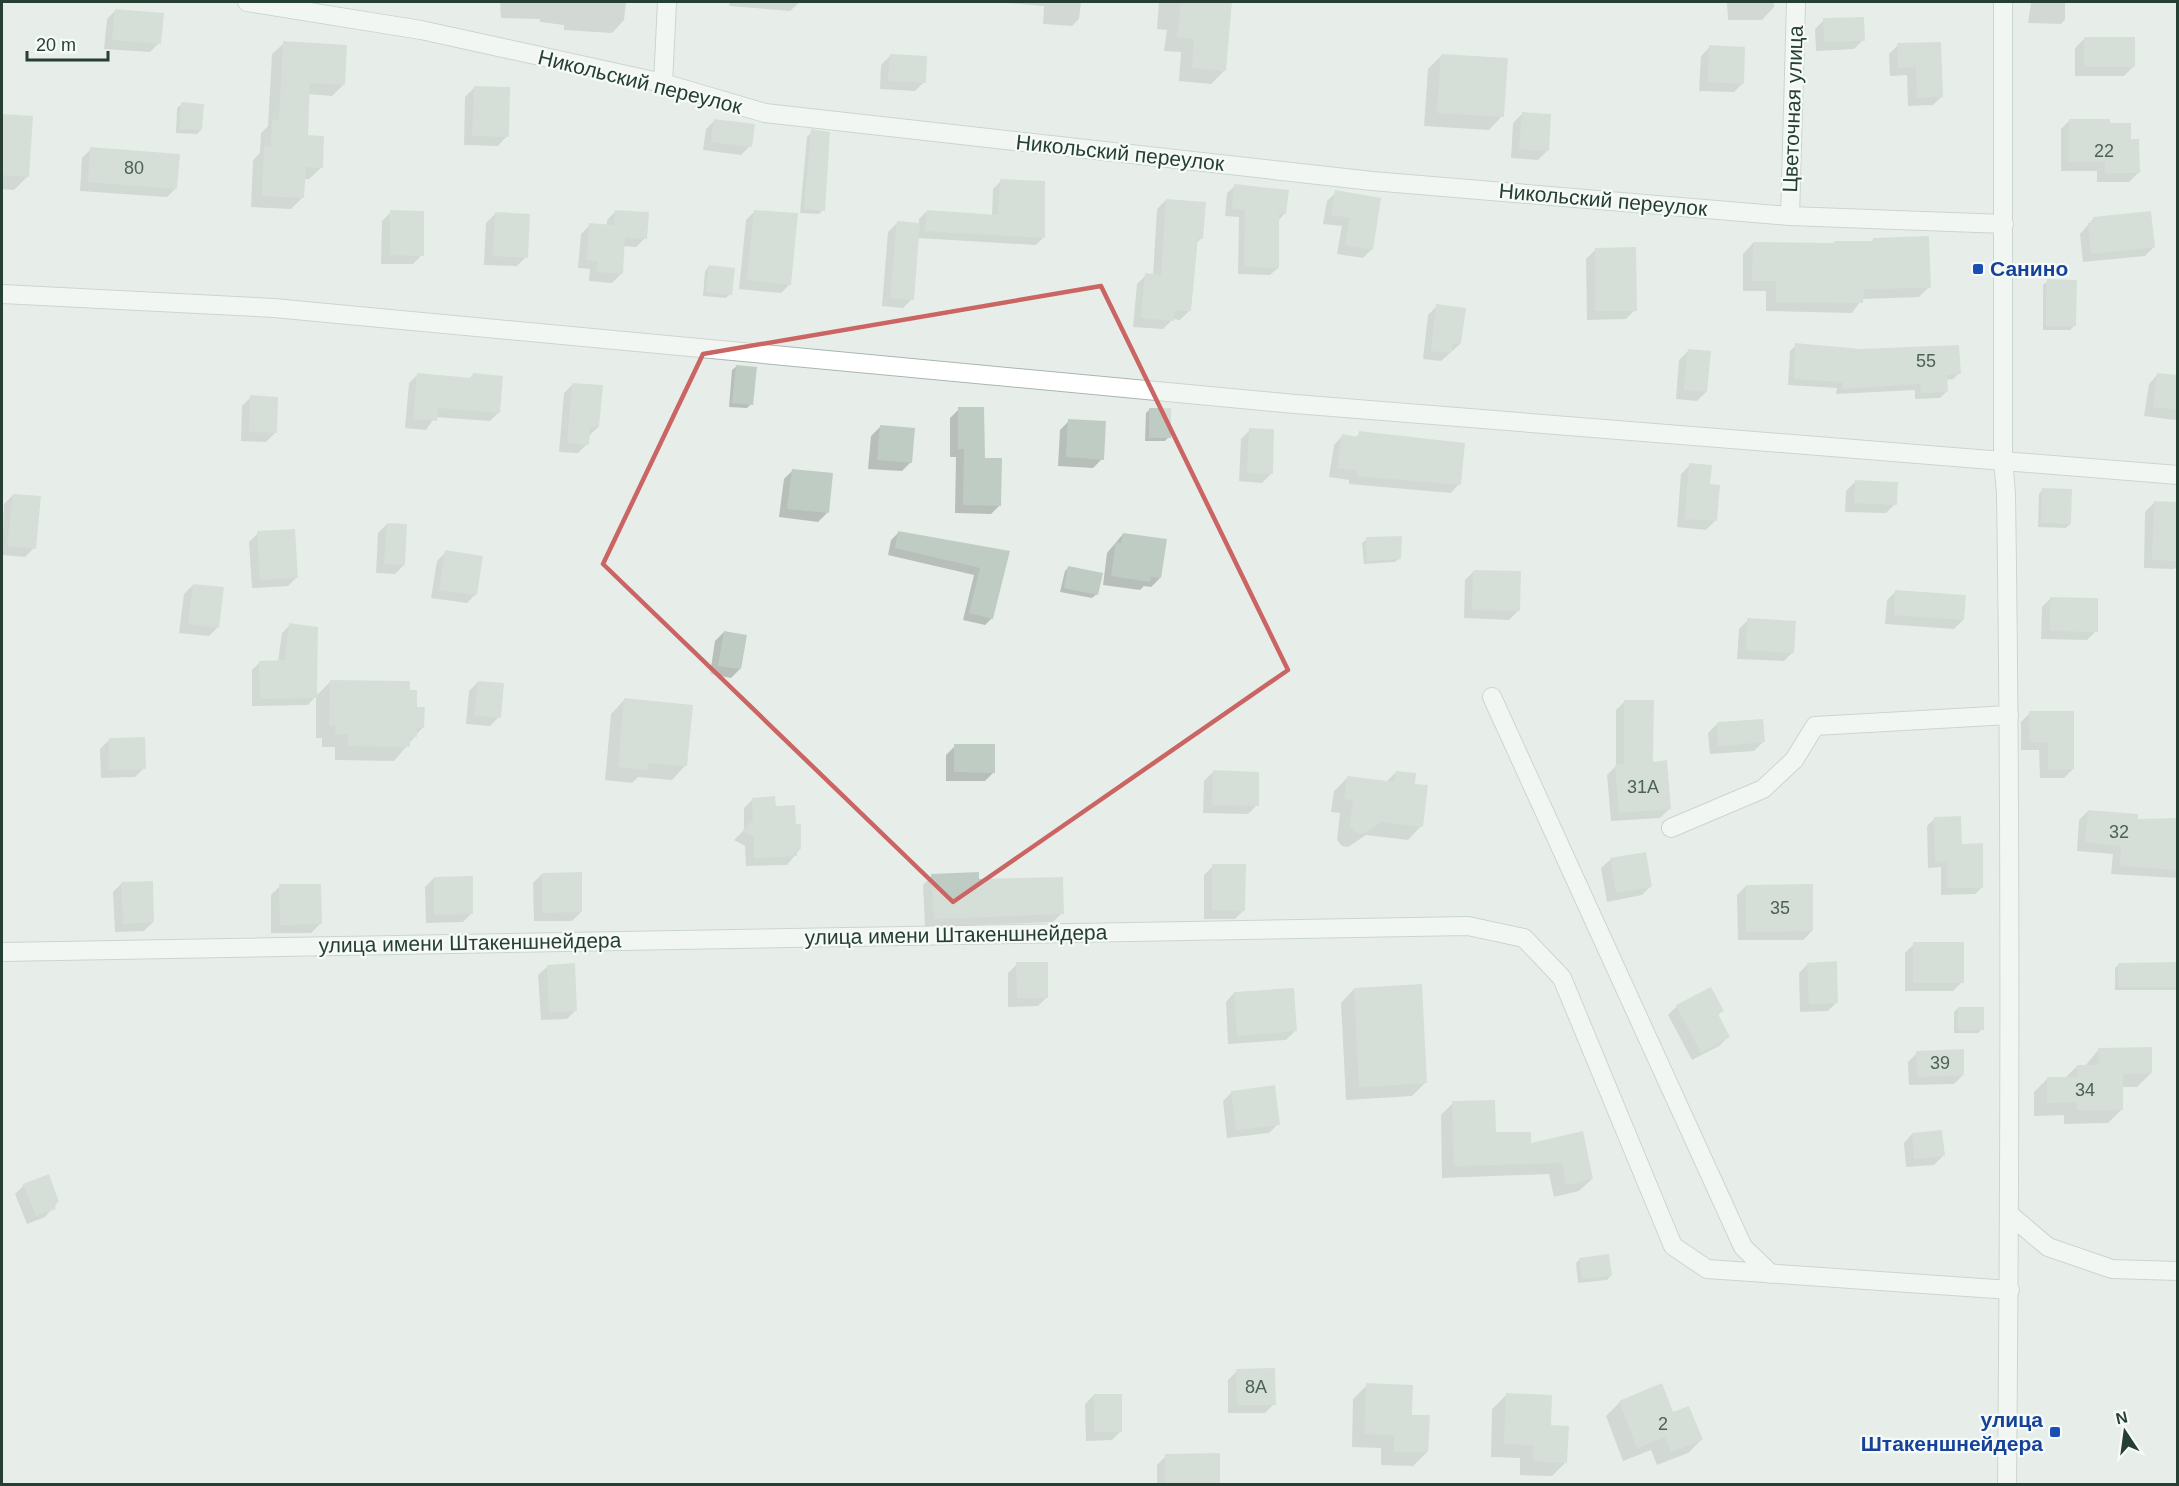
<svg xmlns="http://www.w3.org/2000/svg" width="2179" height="1486" font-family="Arial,sans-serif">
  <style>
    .shadow { fill: #0003 }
    .building { fill: #bfccc4 }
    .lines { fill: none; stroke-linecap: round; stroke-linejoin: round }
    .minor-casing { stroke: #a9b6af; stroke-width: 20 }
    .minor { stroke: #fff; stroke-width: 18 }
    .marked { fill: none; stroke: #cb6563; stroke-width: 4.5; stroke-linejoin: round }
    .transit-dot { fill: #1a4fb4; stroke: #f7fbf8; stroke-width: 2 }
    .labels { text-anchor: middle; stroke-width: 4.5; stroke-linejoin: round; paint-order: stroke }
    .number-label { font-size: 18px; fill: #4c6257 }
    .street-label { font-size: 21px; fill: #263f33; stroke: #f7fbf8 }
    .transit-label { font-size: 21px; font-weight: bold; fill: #164399; stroke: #f7fbf8; text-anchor: start }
  </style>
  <rect width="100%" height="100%" fill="#e7eee9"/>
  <g class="shadow">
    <polygon points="500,2 626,2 624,20 612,33 564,30 564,25 540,22 540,19 501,18"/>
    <polygon points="730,2 800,2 790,11 729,6"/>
    <polygon points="992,2 1081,2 1079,19 1072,26 1043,24 1044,6"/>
    <polygon points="1159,2 1231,2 1224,71 1211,84 1179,81 1181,52 1164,51 1167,30 1157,29"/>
    <polygon points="1727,2 1774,2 1774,7 1762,20 1728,20"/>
    <polygon points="2031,2 2065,2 2065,20 2061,24 2028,23"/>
    <polygon points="116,10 159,43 150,52 104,49 107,19"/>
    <polygon points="1824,20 1863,40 1854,49 1816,51 1815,29"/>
    <polygon points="2084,39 2133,67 2124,76 2075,76 2075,48"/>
    <polygon points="284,43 344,84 332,96 308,94 306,137 321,168 309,179 304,179 303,197 291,209 251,207 253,160 260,153 261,133 268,126 272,54"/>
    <polygon points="1898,45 1942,96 1933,105 1908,106 1907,75 1890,76 1889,54"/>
    <polygon points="1710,47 1743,83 1734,92 1699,91 1701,56"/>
    <polygon points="1442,55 1502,116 1489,130 1424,126 1428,69"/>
    <polygon points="890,56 924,82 915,91 880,89 881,65"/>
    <polygon points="474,88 507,136 498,146 464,145 465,97"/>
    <polygon points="182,104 201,130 197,134 176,133 177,108"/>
    <polygon points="1522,114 1547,151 1538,160 1511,158 1513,123"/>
    <polygon points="2,115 32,118 28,176 14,190 2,189"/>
    <polygon points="715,120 750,146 741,155 703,150 706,129"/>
    <polygon points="2070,120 2108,125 2130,140 2138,173 2129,182 2097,182 2097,171 2061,171 2061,129"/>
    <polygon points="811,133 823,210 819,214 800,213 807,137"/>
    <polygon points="91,149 176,188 167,197 80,191 82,158"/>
    <polygon points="1001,181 1044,237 1036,245 917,238 912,299 903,308 882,306 888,232 897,223 919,224 919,219 927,211 992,216 993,189"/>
    <polygon points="1235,186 1285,213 1278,221 1278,268 1270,275 1238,274 1239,217 1225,216 1227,193"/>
    <polygon points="1336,192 1372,249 1363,258 1337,254 1342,226 1323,224 1327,201"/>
    <polygon points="1166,200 1202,238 1195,244 1189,311 1180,320 1173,319 1163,329 1133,327 1137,284 1146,275 1153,276 1157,209"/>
    <polygon points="616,211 645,238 636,247 623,246 621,274 612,283 589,281 590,269 578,268 581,234 590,225 607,226 607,220"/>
    <polygon points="755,211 790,284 781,293 739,289 746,220"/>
    <polygon points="391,212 422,255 413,264 381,264 382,221"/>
    <polygon points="495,214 526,257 517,266 484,265 486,223"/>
    <polygon points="2094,218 2154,247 2145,256 2083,262 2080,234"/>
    <polygon points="1874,239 1929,287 1919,297 1862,299 1852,313 1766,311 1766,291 1743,291 1743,254 1753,243 1870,243"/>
    <polygon points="1595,250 1635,310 1626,319 1587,320 1586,259"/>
    <polygon points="709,266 730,294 726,298 703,296 705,271"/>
    <polygon points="2048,281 2074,326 2070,330 2043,330 2043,285"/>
    <polygon points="1437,306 1460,344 1441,361 1423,359 1428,315"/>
    <polygon points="1796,345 1959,373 1953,379 1946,380 1946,392 1940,398 1915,399 1915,390 1836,394 1837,388 1788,385 1790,351"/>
    <polygon points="1688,351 1706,392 1697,401 1676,399 1679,360"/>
    <polygon points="737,366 751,404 747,408 729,407 732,370"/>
    <polygon points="418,374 469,379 473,375 499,412 490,421 435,417 426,430 405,428 409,383"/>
    <polygon points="2158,374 2178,377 2178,417 2175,420 2144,416 2149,384"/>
    <polygon points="573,384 598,427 588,437 587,444 578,453 559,452 564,393"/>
    <polygon points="251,397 275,433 266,442 241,441 242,406"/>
    <polygon points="959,409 983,459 1000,505 991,514 955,513 956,457 950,457 950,418"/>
    <polygon points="1150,409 1169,437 1165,441 1145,441 1146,413"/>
    <polygon points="1069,421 1102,459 1093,468 1058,466 1060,430"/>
    <polygon points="880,427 911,462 902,471 868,469 871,436"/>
    <polygon points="1250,430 1271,474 1262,483 1239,481 1241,439"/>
    <polygon points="1360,433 1459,484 1451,493 1349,484 1349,480 1329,477 1334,445 1342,436 1355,438"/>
    <polygon points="1690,465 1709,486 1715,521 1706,530 1677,527 1681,474"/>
    <polygon points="793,470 827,513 818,522 779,517 784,479"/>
    <polygon points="1855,482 1895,504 1886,513 1845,512 1846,491"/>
    <polygon points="2043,489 2070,524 2066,528 2038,527 2039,494"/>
    <polygon points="13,495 34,548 25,557 2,555 4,504"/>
    <polygon points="2154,503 2178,503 2178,566 2174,569 2144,568 2145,512"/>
    <polygon points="387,524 404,565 395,574 376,573 378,533"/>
    <polygon points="258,533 297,577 288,586 252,588 249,542"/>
    <polygon points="898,533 1008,552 992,618 985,625 963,620 974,575 888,555 891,540"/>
    <polygon points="1123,534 1160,578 1151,587 1144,586 1140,590 1103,585 1107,553"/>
    <polygon points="1367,539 1400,558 1395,562 1364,564 1362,543"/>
    <polygon points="446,552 476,594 467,603 431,598 437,561"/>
    <polygon points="1069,567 1097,594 1092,598 1060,592 1065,571"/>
    <polygon points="1474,571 1518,611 1509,620 1464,618 1465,580"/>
    <polygon points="193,585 218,627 209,636 179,633 184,594"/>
    <polygon points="1896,591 1963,620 1954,629 1885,624 1887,600"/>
    <polygon points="2051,598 2096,631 2087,640 2041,639 2042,607"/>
    <polygon points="1748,620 1793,652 1784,661 1737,659 1739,629"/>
    <polygon points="290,625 316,696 330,682 408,691 423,727 394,761 335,760 335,747 322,747 322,738 316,738 316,696 308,705 252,706 252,670 260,662 278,662 282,633"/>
    <polygon points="724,632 740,669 731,678 710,674 715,641"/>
    <polygon points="478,682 499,717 490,726 466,724 469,691"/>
    <polygon points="624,700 685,766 672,780 638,777 632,783 605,780 611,714"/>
    <polygon points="1625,701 1669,809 1660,818 1611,821 1607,775 1616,766 1616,710"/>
    <polygon points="2030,713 2073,769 2064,778 2040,778 2039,750 2021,750 2021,722"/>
    <polygon points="1717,724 1763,742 1754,751 1710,754 1708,733"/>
    <polygon points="109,740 144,768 135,777 101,778 100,749"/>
    <polygon points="955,746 994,772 985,781 946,781 946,755"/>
    <polygon points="1213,772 1257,805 1248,814 1203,813 1204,781"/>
    <polygon points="1396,772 1413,786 1421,826 1408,840 1366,835 1348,847 1342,846 1337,840 1340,813 1331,812 1334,791 1347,778 1386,782"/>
    <polygon points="753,799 775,808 800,849 787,865 746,866 745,846 734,840 744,830 744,808"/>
    <polygon points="2088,811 2136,821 2178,820 2178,878 2111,874 2113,854 2077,851 2079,820"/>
    <polygon points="1934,819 1961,845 1982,887 1975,894 1941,895 1941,867 1928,868 1927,826"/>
    <polygon points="1610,860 1651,886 1642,895 1607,902 1601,868"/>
    <polygon points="1213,866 1244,910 1235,919 1204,919 1204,875"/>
    <polygon points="542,874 581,912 572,921 534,921 533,883"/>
    <polygon points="932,876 978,881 1062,913 1053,922 925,927 923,885"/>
    <polygon points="434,878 472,913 463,922 426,923 425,887"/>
    <polygon points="122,883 153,922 144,931 115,932 113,892"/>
    <polygon points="280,886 320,924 311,933 271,933 271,895"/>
    <polygon points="1746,886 1812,931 1803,940 1738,940 1737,895"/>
    <polygon points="1914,944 1962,982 1953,991 1905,991 1905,953"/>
    <polygon points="2178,963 2178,990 2115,990 2115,968 2119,964"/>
    <polygon points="1017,964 1047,997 1038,1006 1008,1007 1008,973"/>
    <polygon points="1808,964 1837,1002 1828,1011 1800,1012 1799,973"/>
    <polygon points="548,966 576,1010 567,1019 541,1020 538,975"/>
    <polygon points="1354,989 1426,1082 1412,1096 1346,1100 1341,1003"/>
    <polygon points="1234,993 1295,1031 1286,1040 1228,1044 1226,1002"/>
    <polygon points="1677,1006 1722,1011 1717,1016 1728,1037 1719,1046 1692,1060 1668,1015"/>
    <polygon points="1958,1008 1982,1029 1978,1033 1954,1033 1954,1012"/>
    <polygon points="2099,1049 2151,1073 2137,1087 2121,1087 2122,1109 2108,1123 2064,1124 2064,1115 2034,1116 2034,1092 2047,1079 2065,1078 2077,1066 2085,1066"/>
    <polygon points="1917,1053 1963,1075 1954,1084 1909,1085 1908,1062"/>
    <polygon points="1232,1092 1278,1124 1269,1133 1227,1138 1223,1101"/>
    <polygon points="1453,1103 1494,1134 1529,1145 1592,1179 1579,1191 1554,1197 1549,1174 1442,1178 1441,1115"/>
    <polygon points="1912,1134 1943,1156 1934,1165 1906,1167 1904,1143"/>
    <polygon points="24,1185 58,1202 45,1217 27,1224 15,1194"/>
    <polygon points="1580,1259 1611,1275 1607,1280 1578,1283 1576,1263"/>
    <polygon points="1237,1371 1274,1404 1265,1413 1228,1413 1228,1380"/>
    <polygon points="1367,1385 1427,1452 1413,1466 1381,1465 1381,1448 1352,1447 1353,1399"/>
    <polygon points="1094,1395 1121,1431 1112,1440 1086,1441 1085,1404"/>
    <polygon points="1506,1395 1550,1426 1566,1462 1552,1476 1520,1475 1520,1458 1491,1457 1492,1409"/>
    <polygon points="1620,1402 1672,1413 1701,1440 1688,1453 1657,1465 1651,1450 1623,1461 1606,1416"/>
    <polygon points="1166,1456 1219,1484 1157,1484 1157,1465"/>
  </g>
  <g class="building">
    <polygon points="1181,2 1232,2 1226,71 1192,68 1194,39 1177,37"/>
    <polygon points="115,9 164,13 161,44 112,40"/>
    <polygon points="1864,17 1865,41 1824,42 1823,18"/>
    <rect x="2084" y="37" width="51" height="30"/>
    <polygon points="283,41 347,45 345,85 310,83 308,135 324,136 323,168 306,167 304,198 262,196 264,146 271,147 272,120 279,120"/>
    <polygon points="1941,42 1943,97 1917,98 1916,67 1898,68 1897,43"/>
    <polygon points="1709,45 1745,47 1744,84 1708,82"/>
    <polygon points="890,54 927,56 926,83 888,81"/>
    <polygon points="1441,54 1508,58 1504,117 1437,113"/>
    <polygon points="474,86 510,87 509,137 472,136"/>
    <polygon points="181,102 204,104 202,130 180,129"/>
    <polygon points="1522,112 1551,114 1549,151 1519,149"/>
    <polygon points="2,114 33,116 29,177 2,175"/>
    <polygon points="714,119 755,124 752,147 711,142"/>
    <polygon points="2069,119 2110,119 2110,123 2131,123 2131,139 2139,139 2140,173 2105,173 2105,162 2069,162"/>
    <polygon points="811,129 830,132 825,211 804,209"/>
    <polygon points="90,147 180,154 177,189 88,182"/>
    <polygon points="1000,179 1045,181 1045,238 925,231 927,210 998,215"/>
    <polygon points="1234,184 1289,190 1286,214 1279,213 1279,268 1244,267 1245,210 1232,209"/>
    <polygon points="1335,190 1381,198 1373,250 1345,245 1350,218 1331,215"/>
    <polygon points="1166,199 1206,202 1203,239 1198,238 1191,311 1175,310 1174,321 1141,318 1145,273 1161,275"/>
    <polygon points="390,210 424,211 424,256 390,255"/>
    <polygon points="615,210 649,212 647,239 625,237 623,274 597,272 598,261 587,260 589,223 614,225"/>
    <polygon points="754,210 798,213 791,285 747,280"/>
    <polygon points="2151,211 2155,247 2091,254 2088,223 2094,222 2093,217"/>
    <polygon points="495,212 530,214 528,258 493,256"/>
    <polygon points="897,221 920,223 914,300 890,298"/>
    <polygon points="1929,236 1931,288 1864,289 1863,303 1776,302 1776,281 1752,281 1753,242 1834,243 1834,241 1873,241 1873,238"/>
    <polygon points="1636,247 1637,311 1595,311 1595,248"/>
    <polygon points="709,265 735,268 732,295 706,292"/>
    <polygon points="2047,279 2077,280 2076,326 2046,326"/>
    <polygon points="1436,304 1466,308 1461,344 1453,343 1451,353 1431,351"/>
    <polygon points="1795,343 1861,349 1959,345 1961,374 1947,375 1948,392 1921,393 1920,384 1842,389 1842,382 1794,379"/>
    <polygon points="1688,349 1711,351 1707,392 1684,390"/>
    <polygon points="736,365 757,367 753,405 732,403"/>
    <polygon points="417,373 472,378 473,373 503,376 500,413 438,408 437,421 413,419"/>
    <polygon points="2157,373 2178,375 2178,410 2153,407"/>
    <polygon points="572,383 603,385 599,427 590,427 589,445 567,443"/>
    <polygon points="250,395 278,397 277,433 249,432"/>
    <polygon points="958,407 984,407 985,458 1002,458 1001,506 963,505 964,449 958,449"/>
    <rect x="1149" y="408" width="22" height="30"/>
    <polygon points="1068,419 1106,421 1104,460 1066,457"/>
    <polygon points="880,425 915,428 912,463 877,460"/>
    <polygon points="1249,428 1274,429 1273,474 1247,473"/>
    <polygon points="1359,431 1465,443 1461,485 1357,476 1357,471 1337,468 1342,434 1358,437"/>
    <polygon points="1689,463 1712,465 1710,484 1720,485 1717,521 1685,519"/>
    <polygon points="792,469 833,473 829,513 787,509"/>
    <polygon points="1855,480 1898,482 1897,505 1854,503"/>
    <polygon points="2042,488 2072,489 2071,524 2041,523"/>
    <polygon points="13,494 41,496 36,549 7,546"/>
    <polygon points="2154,501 2178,502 2178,561 2152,560"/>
    <polygon points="387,523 407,524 405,565 384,564"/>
    <polygon points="295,529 298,578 260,580 257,531"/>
    <polygon points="898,531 1010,551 993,619 969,613 980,568 895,548"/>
    <polygon points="1123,533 1167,539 1161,578 1151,577 1150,582 1111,576 1116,542 1121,543"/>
    <polygon points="1402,536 1401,559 1367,561 1366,537"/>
    <polygon points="445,550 483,556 477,595 439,590"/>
    <polygon points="1068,566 1103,573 1098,595 1064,588"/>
    <polygon points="1473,570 1521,571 1520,611 1472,610"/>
    <polygon points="193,584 224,587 219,628 188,624"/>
    <polygon points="1895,590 1966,595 1964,620 1894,615"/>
    <polygon points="2050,597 2098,598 2098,632 2050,631"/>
    <polygon points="1747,618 1796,621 1794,653 1746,650"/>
    <polygon points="289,623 318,627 317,698 260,699 259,661 285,660"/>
    <polygon points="724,631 747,635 741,669 718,666"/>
    <polygon points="330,680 410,681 410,690 417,690 417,707 425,707 424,728 417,728 417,737 410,737 410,747 348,746 348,734 335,734 336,725 329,725"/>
    <polygon points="478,681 504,683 501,718 474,715"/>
    <polygon points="624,698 693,705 687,766 648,763 647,770 618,767"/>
    <polygon points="1624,700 1654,700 1653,762 1667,760 1671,809 1619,813 1615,765 1624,764"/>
    <polygon points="2029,711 2074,711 2074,769 2048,770 2048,742 2030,742"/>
    <polygon points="1763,719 1765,742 1718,746 1717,722"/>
    <polygon points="145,737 146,769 109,770 109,738"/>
    <polygon points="954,744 995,744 995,773 954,772"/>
    <polygon points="1213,770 1259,772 1259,806 1212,805"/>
    <polygon points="1396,771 1416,773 1415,784 1428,785 1423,827 1381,822 1363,834 1356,833 1350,826 1353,800 1344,799 1347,776 1395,782"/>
    <polygon points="775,796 776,806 795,805 796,824 801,824 801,849 797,849 797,856 754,858 754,837 742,831 753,820 752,798"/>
    <polygon points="2088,810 2138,814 2138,819 2178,818 2178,870 2120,866 2121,846 2085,842"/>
    <polygon points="1961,816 1962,844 1983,843 1983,888 1947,888 1947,861 1935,862 1934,817"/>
    <polygon points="1646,852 1652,887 1616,893 1610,858"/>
    <polygon points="1212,864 1246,864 1245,911 1212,910"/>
    <polygon points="582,872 582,912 542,913 542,873"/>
    <polygon points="979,872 979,879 1063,877 1064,914 934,919 931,874"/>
    <polygon points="473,876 473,914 434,915 434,877"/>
    <polygon points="153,881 154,922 123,924 121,882"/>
    <polygon points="279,884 321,884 322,924 280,925"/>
    <polygon points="1813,884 1813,931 1746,932 1746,885"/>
    <rect x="1913" y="942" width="51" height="41"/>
    <polygon points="1837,961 1838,1003 1809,1004 1807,963"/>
    <polygon points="1016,962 1048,962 1048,998 1017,998"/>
    <polygon points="2178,962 2178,987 2119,987 2118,963"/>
    <polygon points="575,963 577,1011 549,1012 547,965"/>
    <polygon points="1422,984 1427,1083 1359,1087 1354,988"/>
    <polygon points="1711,987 1724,1011 1718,1014 1730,1037 1701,1053 1676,1005"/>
    <polygon points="1294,988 1297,1031 1237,1036 1234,992"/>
    <rect x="1958" y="1007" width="26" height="23"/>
    <polygon points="2152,1047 2152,1073 2123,1074 2123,1110 2077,1110 2077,1102 2047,1103 2047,1077 2077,1077 2077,1065 2099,1065 2098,1048"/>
    <polygon points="1964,1049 1964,1075 1917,1077 1916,1051"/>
    <polygon points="1275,1085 1280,1125 1236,1130 1231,1091"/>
    <polygon points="1495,1100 1496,1132 1531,1132 1531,1143 1583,1131 1593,1179 1566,1185 1562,1163 1454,1166 1452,1101"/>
    <polygon points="1942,1130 1945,1156 1914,1159 1912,1133"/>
    <polygon points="49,1174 59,1202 54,1204 56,1209 36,1216 23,1184"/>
    <polygon points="1609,1254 1612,1276 1582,1279 1579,1258"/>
    <polygon points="1275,1368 1276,1405 1237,1405 1236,1369"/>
    <polygon points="1366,1383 1413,1385 1412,1415 1430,1415 1428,1452 1394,1452 1394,1435 1365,1434"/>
    <polygon points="1662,1383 1673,1412 1689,1406 1703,1440 1671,1452 1665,1437 1637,1448 1619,1401"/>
    <polygon points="1506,1393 1552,1395 1551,1425 1569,1426 1567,1463 1533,1461 1533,1445 1504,1444"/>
    <rect x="1094" y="1394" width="28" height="38"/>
    <polygon points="1220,1453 1220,1485 1165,1485 1165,1454"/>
  </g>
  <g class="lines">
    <g class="minor-casing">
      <g id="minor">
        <polyline points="247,2 421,30 663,83 765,113 1372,181 1790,216 2004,224"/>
        <path d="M2003 2V459L2006 494C2011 824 2010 1154 2007 1484"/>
        <polyline points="663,83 667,2"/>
        <polyline points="1790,216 1796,2"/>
        <polyline points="2,294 274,308 1295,404 2178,475"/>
        <polyline points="1492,697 1743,1247 1771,1274"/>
        <polyline points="1671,828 1763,789 1794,760 1815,726 2009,715"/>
        <polyline points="2,952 1468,926 1524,938 1562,978 1673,1246 1707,1269 2010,1290"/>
        <polyline points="2009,1214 2048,1247 2112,1269 2178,1271"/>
      </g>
    </g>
    <use href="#minor" class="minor"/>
  </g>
  <path d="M0 0H2179V1486H0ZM1101 286 1288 670 953 902 603 564 703 354Z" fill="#e7eee9" fill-opacity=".55" fill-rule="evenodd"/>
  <path class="marked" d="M1101 286 1288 670 953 902 603 564 703 354Z"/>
  <g class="transit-dot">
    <rect x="1972" y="263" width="12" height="12" rx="3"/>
    <rect x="2049" y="1426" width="12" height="12" rx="3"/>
  </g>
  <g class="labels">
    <g class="number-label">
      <text x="2104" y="157">22</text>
      <text x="134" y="174">80</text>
      <text x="1926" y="367">55</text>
      <text x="1643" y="793">31А</text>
      <text x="2119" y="838">32</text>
      <text x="1780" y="914">35</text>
      <text x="1940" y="1069">39</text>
      <text x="2085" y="1096">34</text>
      <text x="1256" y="1393">8А</text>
      <text x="1663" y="1430">2</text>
    </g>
    <g class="street-label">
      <text transform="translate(640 82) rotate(14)" y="7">Никольский переулок</text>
      <text transform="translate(1793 109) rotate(-88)" y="7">Цветочная улица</text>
      <text transform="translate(1120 153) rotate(6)" y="7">Никольский переулок</text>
      <text transform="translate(1603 200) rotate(5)" y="7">Никольский переулок</text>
      <text transform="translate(956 935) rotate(-1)" y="7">улица имени Штакеншнейдера</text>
      <text transform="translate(470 943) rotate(-1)" y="7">улица имени Штакеншнейдера</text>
    </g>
    <g class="transit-label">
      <text x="1990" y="276">Санино</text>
      <text x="2043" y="1427" text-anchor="end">улица<tspan x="2043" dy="24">Штакеншнейдера</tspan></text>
    </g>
  </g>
  <rect width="2179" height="1486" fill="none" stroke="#263f33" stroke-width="6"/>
  <g transform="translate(2125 1432) rotate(347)" stroke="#f7fbf8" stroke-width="4.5" paint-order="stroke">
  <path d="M0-4.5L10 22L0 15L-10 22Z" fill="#263f33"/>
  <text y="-9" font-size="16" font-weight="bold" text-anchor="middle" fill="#263f33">N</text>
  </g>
  <path d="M27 51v9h81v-9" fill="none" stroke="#263f33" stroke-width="3"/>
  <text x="36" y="51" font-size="18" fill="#263f33" stroke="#f7fbf8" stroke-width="4.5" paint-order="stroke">20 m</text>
</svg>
